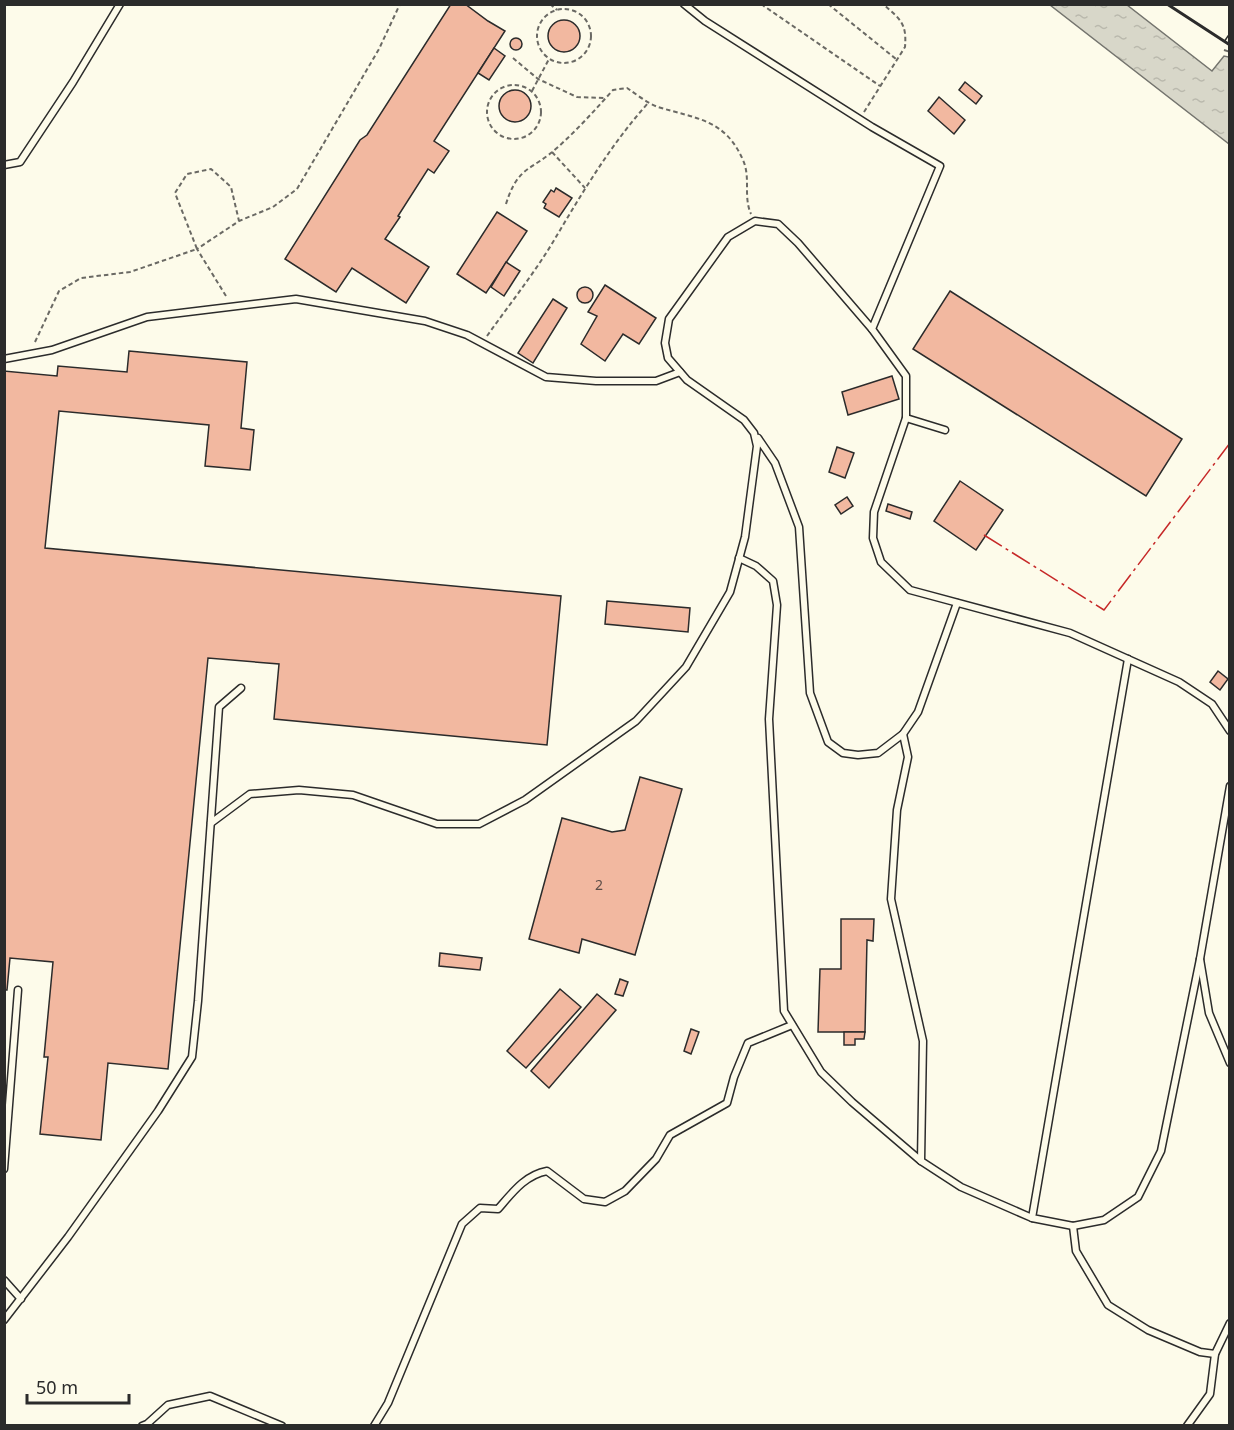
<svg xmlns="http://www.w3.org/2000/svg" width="1234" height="1430" font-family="'Noto Sans',sans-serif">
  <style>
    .water { fill: url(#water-ripples); stroke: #74746e; stroke-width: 1.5 }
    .building { fill: #f2b8a0; stroke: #2b2b2b; stroke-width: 1.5 }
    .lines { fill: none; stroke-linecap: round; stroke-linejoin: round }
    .lane-casing { stroke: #2b2b2b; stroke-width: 9 }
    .path { stroke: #6a6964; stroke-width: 2; stroke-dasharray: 4.5 3; stroke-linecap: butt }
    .lane { stroke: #fdfbea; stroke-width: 6 }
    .fence { stroke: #2b2b2b; stroke-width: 1.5; stroke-dasharray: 8 3; stroke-linecap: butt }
    .wall { stroke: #2b2b2b; stroke-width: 3 }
    .power { stroke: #c62828; stroke-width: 1.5; stroke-dasharray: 21 4.5 3 4.5; stroke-linecap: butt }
    .labels { text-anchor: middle; stroke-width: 4.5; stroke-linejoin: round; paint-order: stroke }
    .number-label { font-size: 14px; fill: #5d4e48 }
  </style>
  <defs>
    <pattern id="water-ripples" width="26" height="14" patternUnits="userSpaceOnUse" patternTransform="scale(1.5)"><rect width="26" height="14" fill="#d8d7c9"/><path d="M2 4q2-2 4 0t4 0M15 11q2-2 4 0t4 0" fill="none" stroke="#bab9ad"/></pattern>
  </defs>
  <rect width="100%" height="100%" fill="#fdfbea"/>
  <polygon class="water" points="1050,5 1127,5 1212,71 1224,56 1229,57 1229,144"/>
  <g class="building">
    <polygon points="451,4 465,4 488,21 505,31 434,141 449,151 434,173 428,169 398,216 400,217 385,239 429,267 406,303 352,268 336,292 285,259 360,140 367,135"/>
    <circle cx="564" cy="36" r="16"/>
    <circle cx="516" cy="44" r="6"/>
    <polygon points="494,48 505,56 489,80 478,73"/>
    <polygon points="965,82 982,96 976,104 959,90"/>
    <circle cx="515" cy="106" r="16"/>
    <polygon points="939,97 965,120 954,134 928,111"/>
    <polygon points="556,188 572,198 559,217 544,208 546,204 543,202 551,190 554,192"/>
    <polygon points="497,212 527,231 486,293 457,274"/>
    <polygon points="506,262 520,271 504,296 491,287"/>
    <polygon points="605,285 656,318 639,344 623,334 605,361 581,344 597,316 588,312"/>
    <circle cx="585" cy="295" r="8"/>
    <polygon points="950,291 1182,439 1146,496 913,349"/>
    <polygon points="553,299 567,308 533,363 518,353"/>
    <polygon points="129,351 247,362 241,428 254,430 250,470 205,466 209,425 59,411 45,548 561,596 547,745 274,719 279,664 208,658 168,1069 108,1063 101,1140 40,1134 48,1057 44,1057 53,962 10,958 7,990 4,990 4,371 57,376 58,366 127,372"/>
    <polygon points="892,376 899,399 848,415 842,392"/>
    <polygon points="837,447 854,453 845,478 829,472"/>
    <polygon points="960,481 1003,510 976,550 934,521"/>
    <polygon points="847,497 853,506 841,514 835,505"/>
    <polygon points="888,504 912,512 910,519 886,511"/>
    <polygon points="607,601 690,608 688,632 605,624"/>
    <polygon points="1218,671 1228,679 1220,690 1210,682"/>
    <polygon points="640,777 682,789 635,955 582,939 579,953 529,939 562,818 612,832 625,830"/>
    <polygon points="841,919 874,919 873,941 867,940 865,1032 818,1032 820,969 841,969"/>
    <polygon points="440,953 482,958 480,970 439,966"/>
    <polygon points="620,979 628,982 623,996 615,994"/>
    <polygon points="560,989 581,1007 526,1068 507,1051"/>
    <polygon points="597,994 616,1010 549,1088 531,1071"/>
    <polygon points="691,1029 699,1032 691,1054 684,1051"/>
    <polygon points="844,1032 865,1032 864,1039 855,1039 855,1045 844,1045"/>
  </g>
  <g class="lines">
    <g class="lane-casing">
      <g id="lane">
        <polyline points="684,4 705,21 872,127 940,166 872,329 906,376 906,418 874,512 873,538 881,562 910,590 1070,633 1179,682 1212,704 1230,731"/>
        <polyline points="4,165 20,162 73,82 120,4"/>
        <polyline points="4,359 52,350 147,317 296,299 425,321 467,335 546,377 596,381 656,381 680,372"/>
        <polyline points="906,418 945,430"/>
        <polyline points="758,438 775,463 799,527 810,693 828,742 843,753 858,755 878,753 903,734 918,712 957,603"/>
        <polyline points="739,558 756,566 773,581 777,605 769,719 784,1011 821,1072 852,1102 921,1161"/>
        <polyline points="1128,659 1032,1218 1073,1226 1104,1220 1138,1197 1161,1151 1200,959"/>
        <polyline points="903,734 908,757 897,810 891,899 923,1041 921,1161 961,1187 1032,1218"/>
        <polyline points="1230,786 1200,959 1209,1013 1230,1063"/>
        <polyline points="211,823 250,794 299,790 353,795 437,824 479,824 525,800 636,721 686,667 730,592 745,537 757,446 754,433 744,420 687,380 668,358 665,343 669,319 728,237 755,221 778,224 798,243 872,329"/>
        <polyline points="4,1169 18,990"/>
        <polyline points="1073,1226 1076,1251 1108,1305 1148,1330 1200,1352 1215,1354"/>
        <polyline points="4,1280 21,1299"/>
        <polyline points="4,1320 68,1237 158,1111 192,1057 198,1001 219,707 241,688"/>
        <polyline points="142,1426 147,1424 168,1405 210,1396 282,1426"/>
        <path d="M374 1426 388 1403 462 1224 480 1208 498 1209C512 1193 525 1175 547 1171L584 1199 605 1202 625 1191 656 1159 670 1135 727 1103 734 1077 748 1043 792 1025"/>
        <polyline points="1187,1426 1210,1394 1215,1354 1230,1323"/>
      </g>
    </g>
    <g class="path">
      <polyline points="550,4 557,10"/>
      <polyline points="761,4 880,86"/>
      <polyline points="828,4 896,59"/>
      <circle cx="564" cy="36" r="27"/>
      <polyline points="1224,50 1230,52"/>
      <polyline points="513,58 538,79 577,97 606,98"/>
      <circle cx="514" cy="112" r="27"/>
      <polyline points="532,91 549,59"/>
      <path d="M864 112 905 47C907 23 900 19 883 4"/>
      <polyline points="552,152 585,188"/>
      <path d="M506 204C518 165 532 171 558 147 578 129 595 110 613 90L627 88C636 94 647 103 658 107 697 119 725 119 743 160 751 178 743 196 751 214"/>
      <polyline points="226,296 197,249 239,221 273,207 297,189 379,49 400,4"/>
      <path d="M487 336C509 305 533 275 553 242 582 193 611 144 649 102"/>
      <polyline points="35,342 59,291 81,278 130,272 197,249 175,193 187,174 211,169 231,187 239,221"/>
    </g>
    <use href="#lane" class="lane"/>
    <g class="fence">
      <polyline points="1170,6 1171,4"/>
      <polyline points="1224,42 1230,33"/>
    </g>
    <polyline class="wall" points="1167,4 1230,45"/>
    <polyline class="power" points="984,535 1104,610 1230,443"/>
  </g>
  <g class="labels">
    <g class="number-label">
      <text x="599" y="890">2</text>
    </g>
  </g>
  <rect width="1234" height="1430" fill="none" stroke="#2b2b2b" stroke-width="12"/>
  <path d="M27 1394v9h102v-9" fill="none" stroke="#2b2b2b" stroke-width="3"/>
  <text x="36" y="1394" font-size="18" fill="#2b2b2b" stroke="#fdfbea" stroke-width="4.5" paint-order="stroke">50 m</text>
</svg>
